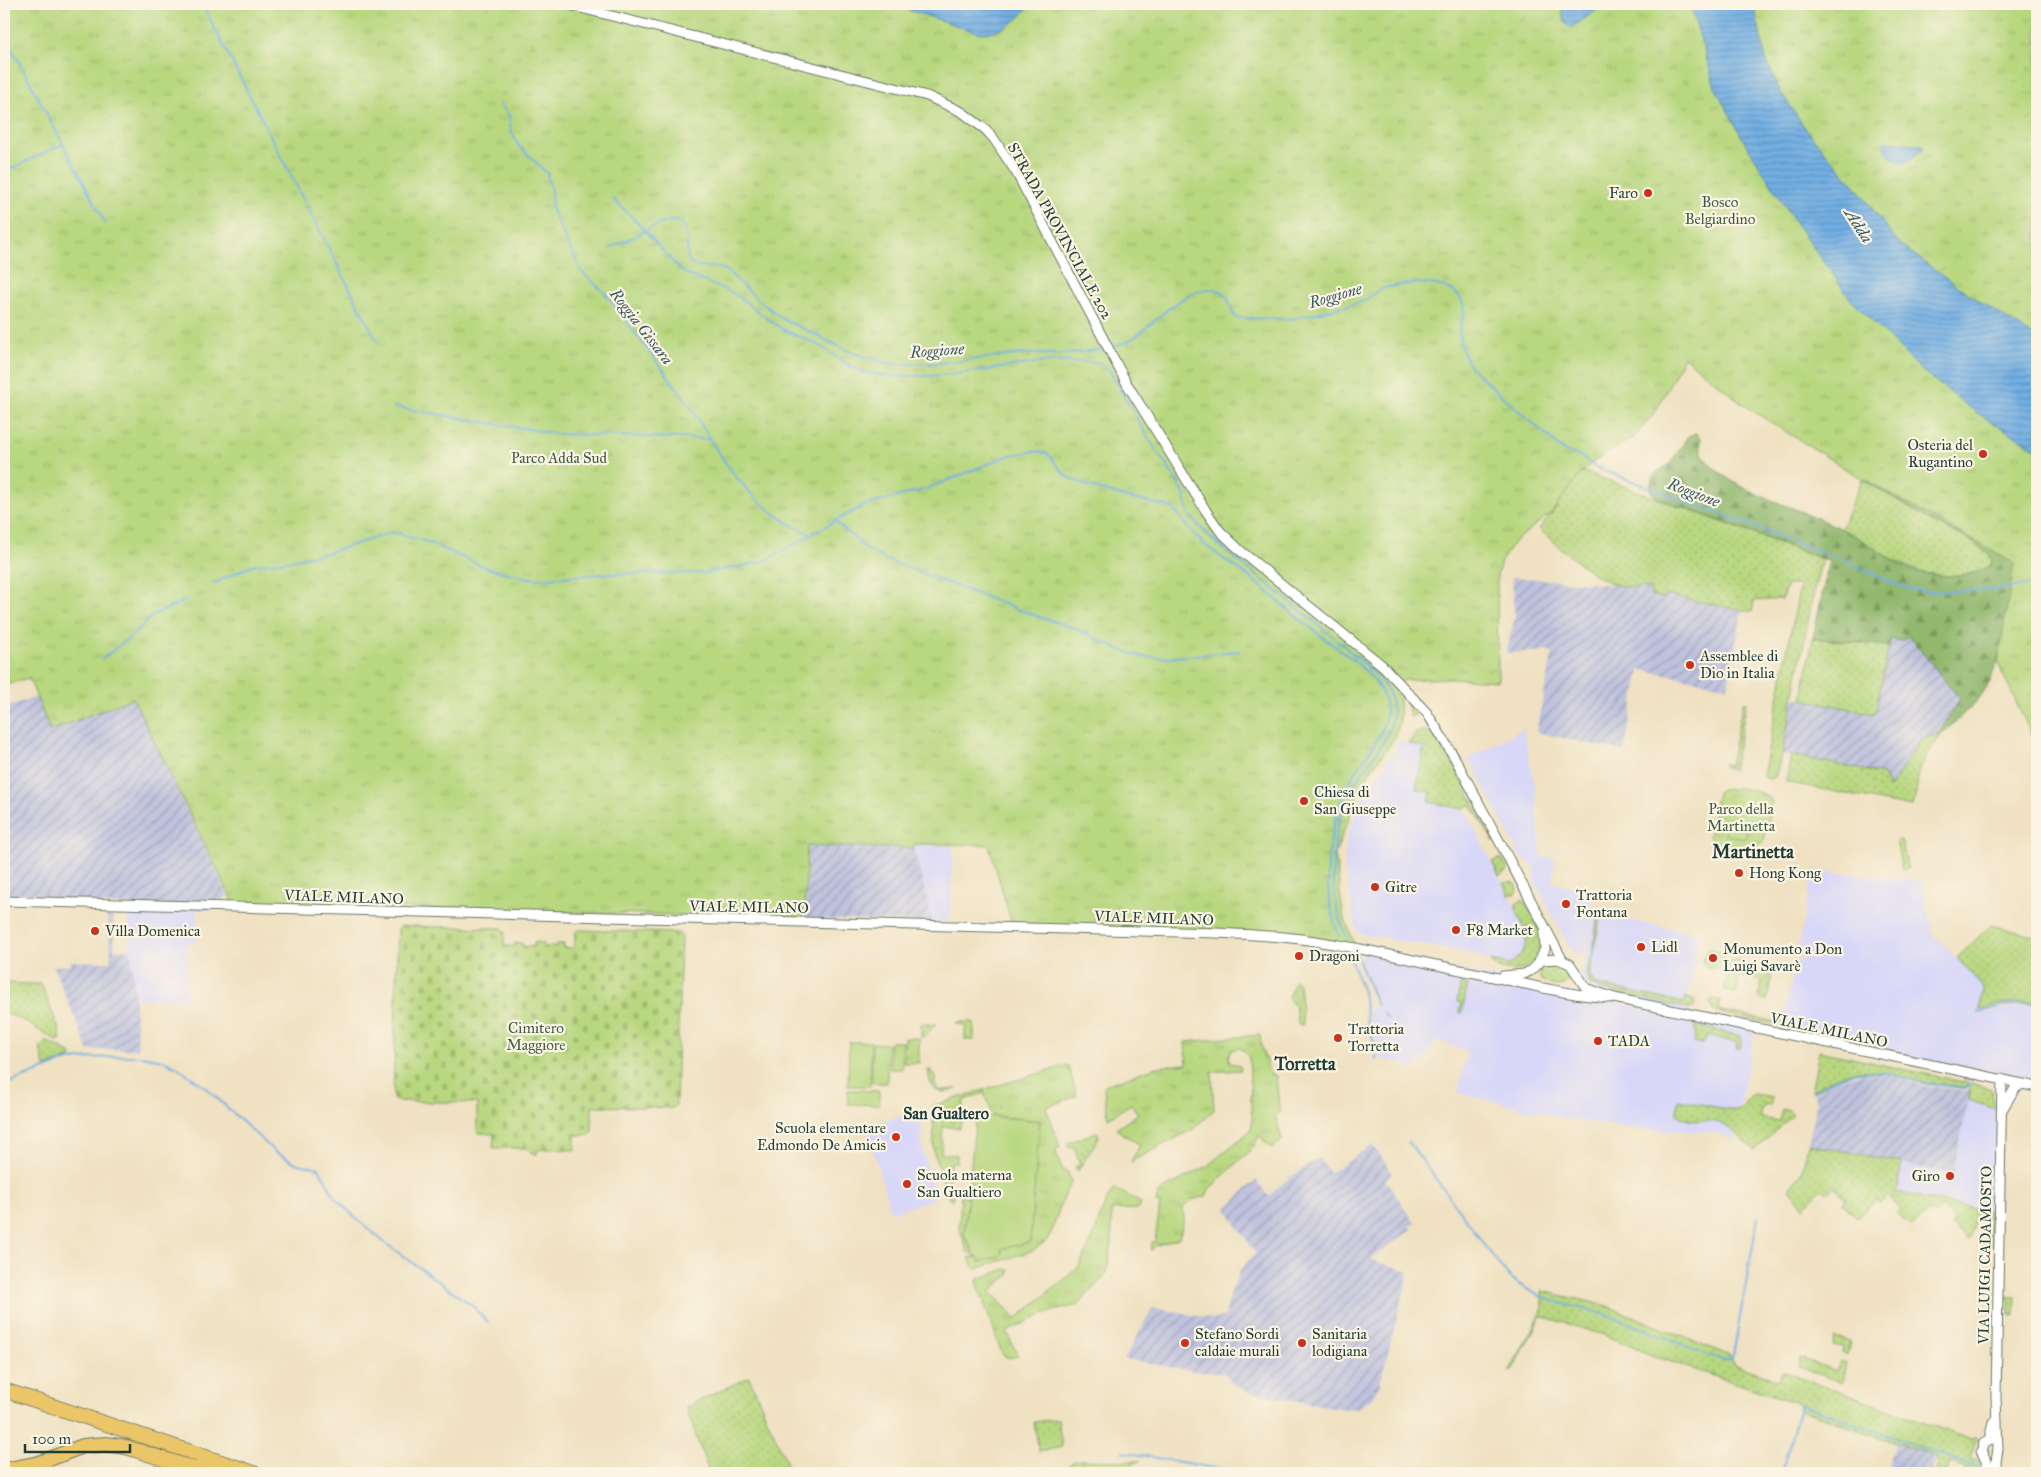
<svg xmlns="http://www.w3.org/2000/svg" width="2041" height="1477" font-family="'IM FELL Great Primer',serif">
  <style>
    .built { fill: #d8d7f8 }
    .industrial { fill: url(#industrial-furrows) }
    .grass { fill: url(#grass-dots); stroke: #6c8a5a }
    .forest { fill: url(#forest-firs); stroke: #587a51 }
    .cemetery { fill: url(#cemetery-stones); stroke: #6c8a5a }
    .park { fill: url(#park-tufts); stroke: #6c8a5a }
    .pitch { fill: #b8d77f; stroke: #6c8a5a }
    .water { fill: url(#water-rules); stroke: #48768c }
    .lines { fill: none; stroke-linecap: round; stroke-linejoin: round }
    .stream { stroke: #72aee3; stroke-width: 2 }
    .minor-casing { stroke: #687665; stroke-width: 11 }
    .highway-casing { stroke: #687665; stroke-width: 16 }
    .minor { stroke: #fff; stroke-width: 9 }
    .highway { stroke: #eac669; stroke-width: 14 }
    .poi-dot { fill: #c8321e; stroke: #fcf5e5; stroke-width: 2 }
    .labels { text-anchor: middle; stroke-width: 4.5; stroke-linejoin: round; paint-order: stroke }
    .poi-label { font-size: 15px; fill: #1f3d34; stroke: #fcf5e5; text-anchor: start }
    .park-label { font-size: 15px; fill: #3e5c43; stroke: #fcf5e5 }
    .street-label { font-size: 15px; fill: #1f3d34; stroke: #fcf5e5 }
    .water-label { font-size: 16px; font-style: italic; fill: #345960; stroke: #fcf5e5 }
    .neighbourhood-label { font-size: 16px; font-weight: bold; fill: #1f3d34; stroke: #fcf5e5 }
    .quarter-label { font-size: 18px; font-weight: bold; fill: #1f3d34; stroke: #fcf5e5 }
  </style>
  <defs>
    <pattern id="industrial-furrows" width="10" height="10" patternUnits="userSpaceOnUse" patternTransform="scale(1.25)"><rect width="10" height="10" fill="#bfc2dd"/><path d="M-1 1l2-2M0 10L10 0M9 11l2-2" fill="none" stroke="#9b9fb4"/></pattern>
    <pattern id="grass-dots" width="8" height="8" patternUnits="userSpaceOnUse" patternTransform="scale(1.25)"><rect width="8" height="8" fill="#b8d77f"/><path d="M2 2h.1M6 6h.1" fill="none" stroke="#9eb96e" stroke-width="1.8" stroke-linecap="round"/></pattern>
    <pattern id="forest-firs" width="22" height="20" patternUnits="userSpaceOnUse" patternTransform="scale(1.25)"><rect width="22" height="20" fill="#92b86e"/><path d="M5 1l3.5 6h-7zM16 11l3.5 6h-7z" fill="#77975b"/></pattern>
    <pattern id="cemetery-stones" width="16" height="16" patternUnits="userSpaceOnUse" patternTransform="scale(1.25)"><rect width="16" height="16" fill="#b8d77f"/><path d="M2 7V4a2 2 0 0 1 4 0v3zM10 15v-3a2 2 0 0 1 4 0v3z" fill="#9eb96e"/></pattern>
    <pattern id="park-tufts" width="24" height="20" patternUnits="userSpaceOnUse" patternTransform="scale(1.25)"><rect width="24" height="20" fill="#b8d77f"/><path d="M3 7l-1-3M5 7V3M7 7l1-3M15 17l-1-3M17 17v-4M19 17l1-3" fill="none" stroke="#9eb96e"/></pattern>
    <pattern id="water-rules" width="6" height="5" patternUnits="userSpaceOnUse" patternTransform="scale(1.25)"><rect width="6" height="5" fill="#72aee3"/><path d="M0 2.5h6" fill="none" stroke="#5d8fb9"/></pattern>
  </defs>
  <rect width="100%" height="100%" fill="#fcf5e5"/>
  <filter id="ink" filterUnits="userSpaceOnUse"><feTurbulence type="fractalNoise" baseFrequency=".02" numOctaves="2"/><feDisplacementMap in="SourceGraphic" scale="10" xChannelSelector="R" yChannelSelector="G"/><feConvolveMatrix kernelMatrix="1 2 1 2 8 2 1 2 1" color-interpolation-filters="sRGB"/></filter>
  <filter id="wash" filterUnits="userSpaceOnUse"><feTurbulence type="fractalNoise" baseFrequency=".0096" numOctaves="4" result="noise"/><feDisplacementMap in="SourceGraphic" scale="20" xChannelSelector="R" yChannelSelector="G"/><feGaussianBlur stdDeviation="1.12" result="paint"/><feColorMatrix in="noise" values="0 0 0 0 0 0 0 0 0 0 0 0 0 0 0 0 0 1.4 0 .05"/><feComposite in="paint" operator="in"/></filter>
  <g filter="url(#wash)">
    <rect width="100%" height="100%" fill="#efe1c1"/>
    <g class="built">
      <polygon points="1523,729 1535,786 1541,857 1554,858 1553,883 1593,892 1585,947 1582,953 1573,954 1538,888 1535,885 1535,868 1520,856 1469,758"/>
      <polygon points="1398,741 1424,747 1431,792 1429,802 1464,809 1515,906 1525,928 1527,944 1521,955 1510,965 1483,959 1483,956 1357,933 1345,869 1345,857 1348,834 1359,802 1397,748"/>
      <polygon points="915,845 953,846 950,922 933,922 914,849"/>
      <polygon points="1813,870 1922,881 1934,939 1938,938 1982,986 1983,991 1978,1015 2001,1009 2037,1006 2037,1086 1781,1033 1795,960 1802,961 1804,949 1798,947"/>
      <polygon points="127,904 197,906 197,943 187,943 186,999 134,998"/>
      <polygon points="1590,913 1699,934 1688,997 1694,1000 1695,1003 1694,1007 1690,1009 1689,1014 1597,993 1578,975 1585,961"/>
      <polygon points="1363,951 1755,1029 1733,1141 1715,1132 1637,1129 1569,1119 1458,1093 1467,1051 1437,1040 1419,1065 1414,1067 1389,1060 1378,1059 1378,1045 1371,1027 1369,1010 1379,1003 1361,961"/>
      <polygon points="1968,1100 2001,1111 1999,1213 1802,1172 1808,1144 1953,1174"/>
      <polygon points="922,1110 922,1148 936,1198 891,1213 866,1126"/>
    </g>
    <g class="industrial">
      <polygon points="1512,577 1652,588 1650,594 1664,597 1665,595 1742,611 1728,687 1640,669 1624,752 1536,732 1553,651 1506,653 1515,617"/>
      <polygon points="1909,636 1960,699 1938,734 1923,738 1889,789 1883,774 1782,754 1794,697 1875,714 1890,639"/>
      <polygon points="37,697 51,731 133,698 228,895 212,910 4,899 4,707"/>
      <polygon points="808,846 914,849 933,922 805,919"/>
      <polygon points="107,916 113,916 114,950 131,949 138,1049 88,1050 53,966 71,965 70,961 110,962 111,950"/>
      <polygon points="1862,1074 1890,1075 1919,1085 1970,1091 1953,1174 1808,1144 1817,1101 1814,1097 1815,1093 1836,1080"/>
      <polygon points="1373,1145 1393,1174 1385,1179 1415,1223 1409,1226 1411,1230 1370,1259 1409,1272 1380,1383 1373,1397 1367,1402 1356,1409 1343,1409 1248,1392 1234,1385 1226,1374 1193,1371 1124,1359 1153,1308 1215,1319 1225,1316 1231,1292 1240,1271 1247,1261 1256,1254 1226,1209 1256,1180 1269,1196 1288,1179 1319,1158 1330,1173"/>
      <polygon points="1896,1443 1936,1457 1931,1473 1886,1473"/>
    </g>
    <g class="grass">
      <path d="M1577 469 1822 559 1815 586 1782 754 1775 777 1768 779 1763 776 1800 585H1786L1782 599 1754 601 1752 612 1665 595 1664 598 1650 595 1651 588C1640 587 1627 588 1617 585 1593 579 1558 545 1539 529L1557 507 1561 495Z"/>
      <path d="M1862 479 1933 522 1971 541 1989 554 1992 560 1991 565C1980 573 1967 575 1954 576 1902 576 1883 549 1841 529Z"/>
      <polygon points="1813,638 1889,646 1875,714 1802,699"/>
      <polygon points="1406,696 1421,712 1420,713 1410,717"/>
      <polygon points="1743,702 1747,702 1733,770 1725,768 1723,764 1730,765"/>
      <polygon points="1424,730 1433,734 1455,767 1494,842 1471,805 1466,806 1464,809 1429,802 1431,792 1416,789 1424,747 1408,744 1416,733"/>
      <path d="M1938 734 1941 735C1934 746 1925 756 1920 769 1916 781 1918 796 1911 807L1786 782 1791 755 1883 774 1889 788 1923 738Z"/>
      <polygon points="1901,840 1908,869 1902,870 1896,841"/>
      <polygon points="1502,858 1508,870 1499,876 1492,862"/>
      <polygon points="1511,882 1516,884 1518,890 1516,894 1509,895 1503,883"/>
      <path d="M1522 900 1526 903C1533 917 1542 929 1542 946H1539C1538 952 1536 959 1531 964 1520 973 1498 973 1490 961L1510 965C1525 953 1531 941 1522 923 1519 916 1515 911 1516 904Z"/>
      <polygon points="1600,919 1589,978 1594,979 1594,984 1684,1003 1686,997 1695,1001 1694,1007 1690,1009 1601,989 1590,984 1586,973 1592,957 1597,921"/>
      <polygon points="1991,925 2037,937 2037,1001 1997,1004 1979,1010 1983,991 1982,986 1957,958"/>
      <circle cx="1713" cy="959" r="10"/>
      <polygon points="1730,960 1743,962 1742,968 1772,974 1767,1000 1759,998 1762,983 1760,980 1739,976 1736,993 1724,991"/>
      <path d="M1553 962C1563 965 1571 966 1571 978 1564 990 1548 987 1540 978V968L1545 963Z"/>
      <polygon points="1295,980 1299,984 1303,1025 1298,1025 1295,1006 1288,998"/>
      <polygon points="1461,982 1468,983 1462,1013 1459,1012 1461,1003 1457,1002"/>
      <polygon points="4,983 41,984 58,1026 61,1039 57,1041 22,1020 4,1012"/>
      <polygon points="1712,999 1720,1000 1718,1010 1782,1023 1784,1014 1789,1021 1780,1025 1719,1013 1713,1010 1710,1001"/>
      <polygon points="957,1022 974,1022 974,1040 965,1040 965,1025 957,1024"/>
      <polygon points="921,1024 936,1024 926,1035 921,1038"/>
      <polygon points="1697,1026 1740,1036 1742,1039 1740,1048 1736,1048 1737,1043 1707,1035 1703,1044 1694,1042 1696,1032 1694,1027"/>
      <polygon points="46,1041 70,1053 72,1057 45,1067 40,1047"/>
      <path d="M1819 1051 1968 1083V1085L1966 1087C1950 1085 1931 1085 1916 1081 1871 1068 1852 1063 1811 1092Z"/>
      <polygon points="928,1070 931,1070 931,1074 935,1074 935,1085 939,1090 957,1089 943,1092 936,1091 930,1082"/>
      <polygon points="1971,1083 1991,1089 1995,1109 1968,1100"/>
      <polygon points="983,1090 984,1093 964,1100 960,1128 943,1126 941,1154 957,1155 957,1162 951,1162 948,1187 954,1188 953,1199 949,1199 934,1153 933,1106"/>
      <path d="M1754 1094 1772 1098 1770 1106 1764 1105 1763 1109H1761V1118L1779 1121 1782 1109 1789 1111 1793 1115 1755 1150C1743 1141 1730 1125 1716 1122 1704 1119 1686 1124 1677 1114L1678 1100 1737 1111C1746 1108 1745 1097 1754 1094Z"/>
      <polygon points="1096,1132 1098,1133 1099,1137 1078,1171 1075,1167 1080,1165 1074,1146 1069,1148 1068,1143"/>
      <polygon points="1808,1144 1902,1163 1896,1192 1993,1212 1993,1246 1989,1246 1989,1253 1982,1252 1982,1245 1989,1244 1989,1218 1975,1216 1969,1242 1951,1224 1955,1221 1942,1207 1934,1215 1930,1211 1911,1228 1897,1213 1901,1210 1888,1196 1880,1204 1876,1200 1856,1217 1843,1203 1846,1199 1834,1186 1826,1193 1822,1189 1804,1207 1789,1189 1802,1172"/>
      <polygon points="961,1196 968,1197 964,1236 973,1253 968,1254 959,1227"/>
      <polygon points="1542,1291 1608,1306 1730,1356 1735,1365 1778,1380 1782,1371 1972,1440 1974,1437 1977,1438 1970,1458 1980,1463 1981,1473 1969,1473 1970,1471 1964,1469 1965,1468 1949,1462 1946,1472 1940,1470 1938,1473 1934,1473 1939,1462 1935,1460 1936,1457 1799,1409 1800,1404 1656,1357 1604,1335 1541,1316 1513,1370 1509,1372 1542,1311"/>
      <polygon points="2006,1297 2016,1297 2015,1316 2010,1315 2010,1302"/>
      <polygon points="1834,1338 1850,1341 1847,1355 1842,1352 1843,1347 1833,1345"/>
      <polygon points="1800,1358 1836,1371 1840,1361 1846,1363 1842,1381 1840,1382 1798,1367"/>
      <polygon points="749,1377 791,1473 709,1473 686,1407"/>
      <polygon points="1058,1419 1062,1447 1039,1452 1034,1422"/>
      <path d="M1079 1460 1140 1461 1131 1465 1126 1473H1068C1067 1464 1070 1462 1079 1460Z"/>
    </g>
    <path class="forest" d="M1883 428 2037 513 2004 641 1990 682 1978 700 1941 735 1938 734 1960 699 1909 636 1902 641 1891 639 1889 646 1813 638 1829 561 1656 497 1650 490 1652 478 1657 472 1670 464 1688 436 1696 433 1701 438C1701 443 1700 449 1702 453 1718 484 1779 502 1810 515 1825 521 1840 528 1855 536 1875 547 1894 565 1917 572 1941 578 1970 579 1991 565L1992 560 1989 554 1971 541 1933 522 1862 479Z"/>
    <polygon class="cemetery" points="401,926 502,928 505,931 504,946 515,946 515,943 522,943 522,946 533,947 535,942 543,943 545,947 556,947 556,944 564,944 564,948 574,948 575,933 578,930 679,933 681,935 676,1105 673,1108 592,1106 592,1133 590,1135 575,1135 575,1150 542,1149 537,1151 537,1154 531,1154 531,1151 526,1148 493,1148 494,1134 478,1133 477,1131 477,1103 395,1101 393,1098 398,929"/>
    <g class="park">
      <polygon points="4,4 2037,4 2037,746 1998,664 2014,563 1849,471 1748,408 1684,357 1656,411 1635,436 1593,462 1581,473 1551,513 1515,541 1501,561 1497,576 1498,681 1451,678 1405,680 1395,687 1399,700 1400,722 1395,737 1363,782 1335,854 1343,914 1355,946 1305,937 1012,924 989,845 915,844 914,848 807,846 804,918 234,904 133,698 50,731 29,678 4,685"/>
      <path d="M1737 788 1755 790 1772 800 1764 841C1754 852 1720 848 1709 837L1717 792 1721 790Z"/>
      <polygon points="1260,1035 1261,1045 1270,1074 1276,1076 1279,1108 1281,1112 1275,1115 1282,1140 1272,1149 1259,1135 1254,1147 1209,1189 1206,1196 1191,1200 1183,1208 1184,1219 1179,1238 1155,1246 1151,1251 1152,1242 1155,1242 1160,1204 1156,1203 1158,1195 1165,1188 1206,1167 1250,1131 1252,1124 1249,1058 1245,1051 1239,1048 1231,1050 1228,1056 1230,1062 1240,1066 1241,1070 1212,1072 1214,1110 1193,1129 1131,1162 1140,1145 1116,1129 1138,1114 1131,1104 1108,1118 1104,1089 1105,1085 1156,1067 1187,1064 1185,1042"/>
      <polygon points="905,1038 919,1038 919,1063 904,1063"/>
      <polygon points="1068,1065 1077,1096 1046,1107 1060,1147 1055,1150 1063,1171 1066,1170 1072,1181 1064,1195 1051,1233 1046,1241 1034,1250 976,1269 973,1267 969,1258 978,1257 980,1262 1002,1254 1001,1249 1040,1121 993,1116 983,1090"/>
      <polygon points="1114,1188 1141,1203 1139,1209 1111,1210 1112,1243 1106,1274 1078,1305 1042,1314 1007,1332 1018,1356 1008,1358 1002,1354 977,1282 978,1279 1006,1269 1009,1269 1009,1275 990,1291 1016,1319 1079,1267 1095,1233 1103,1208"/>
    </g>
    <g class="pitch">
      <polygon points="1727,826 1747,830 1745,838 1725,835"/>
      <polygon points="849,1042 871,1042 870,1086 848,1086"/>
      <polygon points="890,1042 903,1042 902,1069 890,1069"/>
      <polygon points="872,1043 888,1044 887,1083 872,1083"/>
      <polygon points="848,1090 879,1091 879,1105 848,1104"/>
      <polygon points="976,1115 1040,1121 1030,1242 1001,1249 1003,1255 980,1262 978,1257 974,1256 971,1245 964,1236"/>
    </g>
    <g class="water">
      <path d="M890 4H1031C1017 22 1003 33 979 33Z"/>
      <polygon points="1560,4 1606,4 1571,28 1565,23"/>
      <polygon points="1690,4 1754,4 1765,56 1777,86 1808,132 1853,183 1899,244 1976,299 2037,338 2037,449 1977,413 1922,371 1852,301 1797,225 1744,141 1715,87"/>
      <path d="M1887 141 1923 145 1924 148 1905 163C1894 161 1887 155 1883 144Z"/>
    </g>
    <g class="lines">
      <g class="stream">
        <polyline points="202,4 377,341"/>
        <polyline points="4,34 106,224"/>
        <path d="M500 104 509 116 511 131 518 145 547 173 551 190 552 210 581 271 603 291 611 301C636 335 663 368 687 402 695 414 702 426 709 438 737 482 762 513 810 534"/>
        <polyline points="4,172 63,144"/>
        <path d="M612 198 637 222 681 271C700 282 721 285 739 297 755 308 769 322 786 331 799 337 812 341 823 348 839 357 850 369 868 373 887 378 935 376 955 374 998 370 1032 360 1076 362 1084 362 1093 361 1099 363 1110 366 1115 381 1120 389 1132 410 1143 430 1156 450 1165 464 1177 478 1184 494 1187 501 1185 509 1190 516 1211 541 1238 561 1264 581 1291 603 1319 624 1345 647 1360 660 1380 674 1389 693 1405 733 1366 759 1351 791 1329 834 1327 894 1347 938"/>
        <path d="M610 248C618 244 626 241 634 237 651 228 686 204 687 241 688 251 685 259 693 266L717 267 726 270 763 304 783 319 851 352 881 362 896 364H930L1024 354H1067L1105 349"/>
        <path d="M1112 347C1121 345 1128 342 1136 336 1155 322 1196 277 1222 292 1232 298 1228 312 1237 318L1292 319 1362 302C1370 298 1375 291 1384 288 1406 282 1461 277 1464 309 1464 316 1461 321 1460 328 1458 343 1464 355 1471 368L1565 452 1581 456 1595 467 1841 559 1893 583 1915 590 1929 592 1989 590 2029 585 2037 581"/>
        <polyline points="394,407 558,434 709,439"/>
        <path d="M835 521 863 506 926 489 1010 455 1034 451 1047 453 1066 476 1088 486 1128 498 1170 507 1174 510C1184 521 1192 534 1204 544 1219 557 1237 567 1253 580 1273 596 1291 613 1311 628 1332 645 1369 667 1381 691 1400 728 1359 758 1346 789 1326 837 1321 888 1339 937"/>
        <polyline points="213,584 252,565 286,561 331,552 393,532 427,542 490,569 534,579 602,574 705,573 763,562 835,521 865,548 884,559 1022,611 1077,629 1120,650 1143,657 1167,658 1239,651"/>
        <polyline points="102,659 134,634 153,615 187,600"/>
        <polyline points="1356,954 1377,1005"/>
        <polyline points="1350,958 1363,992 1368,1028 1375,1044 1376,1059"/>
        <polyline points="1978,1013 2000,1006 2037,1003"/>
        <polyline points="1384,1014 1387,1018"/>
        <polyline points="4,1085 68,1060 121,1056 142,1056 163,1060 177,1067 205,1087 275,1152 298,1164 319,1168 336,1199 358,1220 385,1243 473,1306 488,1323"/>
        <polyline points="1813,1092 1837,1078 1857,1072 1888,1073 1922,1083 1965,1088 1968,1087 1969,1083"/>
        <path d="M1408 1141 1503 1270C1536 1306 1576 1303 1618 1319 1654 1332 1689 1349 1725 1361L1731 1360 1733 1356 1758 1217"/>
        <polyline points="1123,1452 1243,1473"/>
        <polyline points="1781,1473 1801,1404 1981,1469"/>
      </g>
    </g>
  </g>
  <g filter="url(#ink)">
    <g class="lines">
      <g class="minor-casing">
        <g id="minor">
          <polyline points="565,4 927,96 962,112 986,130 994,139 1016,172 1127,384 1206,511 1220,531 1242,552 1383,666 1427,713 1456,760 1562,959"/>
          <path d="M4 901 1179 932C1219 933 1260 934 1301 939 1356 946 1411 960 1465 971 1514 980 1564 996 1614 998"/>
          <polyline points="1539,962 1545,949 1544,934"/>
          <polyline points="1503,976 1524,974 1532,970 1542,960 1558,959 1570,964 1586,988 1614,998 2037,1087"/>
          <polyline points="2002,1110 2015,1088 2023,1084"/>
          <polyline points="1989,1441 1993,1422"/>
          <polyline points="1989,1441 1984,1443 1981,1451 1992,1473"/>
          <polyline points="1997,1473 1996,1462 1998,1449 1996,1397 2002,1079"/>
        </g>
      </g>
      <g class="highway-casing">
        <g id="highway">
          <polyline points="4,1390 254,1473"/>
          <polyline points="4,1470 39,1463 83,1446 106,1444 126,1447 192,1468 226,1472"/>
        </g>
      </g>
      <use href="#minor" class="minor"/>
      <use href="#highway" class="highway"/>
    </g>
  </g>
  <g class="poi-dot">
    <circle cx="1648" cy="193" r="5"/>
    <circle cx="1983" cy="454" r="5"/>
    <circle cx="1690" cy="665" r="5"/>
    <circle cx="1304" cy="801" r="5"/>
    <circle cx="1739" cy="873" r="5"/>
    <circle cx="1375" cy="887" r="5"/>
    <circle cx="1566" cy="904" r="5"/>
    <circle cx="1456" cy="930" r="5"/>
    <circle cx="95" cy="931" r="5"/>
    <circle cx="1641" cy="947" r="5"/>
    <circle cx="1299" cy="956" r="5"/>
    <circle cx="1713" cy="958" r="5"/>
    <circle cx="1338" cy="1038" r="5"/>
    <circle cx="1598" cy="1041" r="5"/>
    <circle cx="896" cy="1137" r="5"/>
    <circle cx="1950" cy="1176" r="5"/>
    <circle cx="907" cy="1184" r="5"/>
    <circle cx="1185" cy="1343" r="5"/>
    <circle cx="1302" cy="1343" r="5"/>
  </g>
  <g class="labels">
    <g class="poi-label">
      <text x="1638" y="198" text-anchor="end">Faro</text>
      <text x="1973" y="450" text-anchor="end">Osteria del<tspan x="1973" dy="17">Rugantino</tspan></text>
      <text x="1700" y="661">Assemblee di<tspan x="1700" dy="17">Dio in Italia</tspan></text>
      <text x="1314" y="797">Chiesa di<tspan x="1314" dy="17">San Giuseppe</tspan></text>
      <text x="1749" y="878">Hong Kong</text>
      <text x="1385" y="892">Gitre</text>
      <text x="1576" y="900">Trattoria<tspan x="1576" dy="17">Fontana</tspan></text>
      <text x="1466" y="935">F8 Market</text>
      <text x="105" y="936">Villa Domenica</text>
      <text x="1651" y="952">Lidl</text>
      <text x="1723" y="954">Monumento a Don<tspan x="1723" dy="17">Luigi Savarè</tspan></text>
      <text x="1309" y="961">Dragoni</text>
      <text x="1348" y="1034">Trattoria<tspan x="1348" dy="17">Torretta</tspan></text>
      <text x="1608" y="1046">TADA</text>
      <text x="886" y="1133" text-anchor="end">Scuola elementare<tspan x="886" dy="17">Edmondo De Amicis</tspan></text>
      <text x="917" y="1180">Scuola materna<tspan x="917" dy="17">San Gualtiero</tspan></text>
      <text x="1940" y="1181" text-anchor="end">Giro</text>
      <text x="1195" y="1339">Stefano Sordi<tspan x="1195" dy="17">caldaie murali</tspan></text>
      <text x="1312" y="1339">Sanitaria<tspan x="1312" dy="17">lodigiana</tspan></text>
    </g>
    <g class="park-label">
      <text x="1720" y="207">Bosco<tspan x="1720" dy="17">Belgiardino</tspan></text>
      <text x="559" y="463">Parco Adda Sud</text>
      <text x="1741" y="814">Parco della<tspan x="1741" dy="17">Martinetta</tspan></text>
      <text x="536" y="1033">Cimitero<tspan x="536" dy="17">Maggiore</tspan></text>
    </g>
    <g class="street-label">
      <text transform="translate(1060 231) rotate(61)" y="5">STRADA PROVINCIALE 202</text>
      <text transform="translate(344 897) rotate(2)" y="5">VIALE MILANO</text>
      <text transform="translate(749 907) rotate(1)" y="5">VIALE MILANO</text>
      <text transform="translate(1154 918) rotate(2)" y="5">VIALE MILANO</text>
      <text transform="translate(1829 1030) rotate(12)" y="5">VIALE MILANO</text>
      <text transform="translate(1985 1255) rotate(-89)" y="5">VIA LUIGI CADAMOSTO</text>
    </g>
    <g class="water-label">
      <text transform="translate(1859 225) rotate(57)" y="6">Adda</text>
      <text transform="translate(1335 295) rotate(-16)" y="6">Roggione</text>
      <text transform="translate(642 326) rotate(52)" y="6">Roggia Gissara</text>
      <text transform="translate(937 350) rotate(-4)" y="6">Roggione</text>
      <text transform="translate(1694 492) rotate(21)" y="6">Roggione</text>
    </g>
    <g class="neighbourhood-label">
      <text x="946" y="1119">San Gualtero</text>
    </g>
    <g class="quarter-label">
      <text x="1753" y="858">Martinetta</text>
      <text x="1305" y="1070">Torretta</text>
    </g>
  </g>
  <rect width="2041" height="1477" fill="none" stroke="#fcf5e5" stroke-width="20"/>
  <path d="M25 1444v8h105v-8" fill="none" stroke="#1f3d34" stroke-width="2.5"/>
  <text x="32" y="1444" font-size="15" fill="#1f3d34" stroke="#fcf5e5" stroke-width="4" paint-order="stroke">100 m</text>
</svg>
